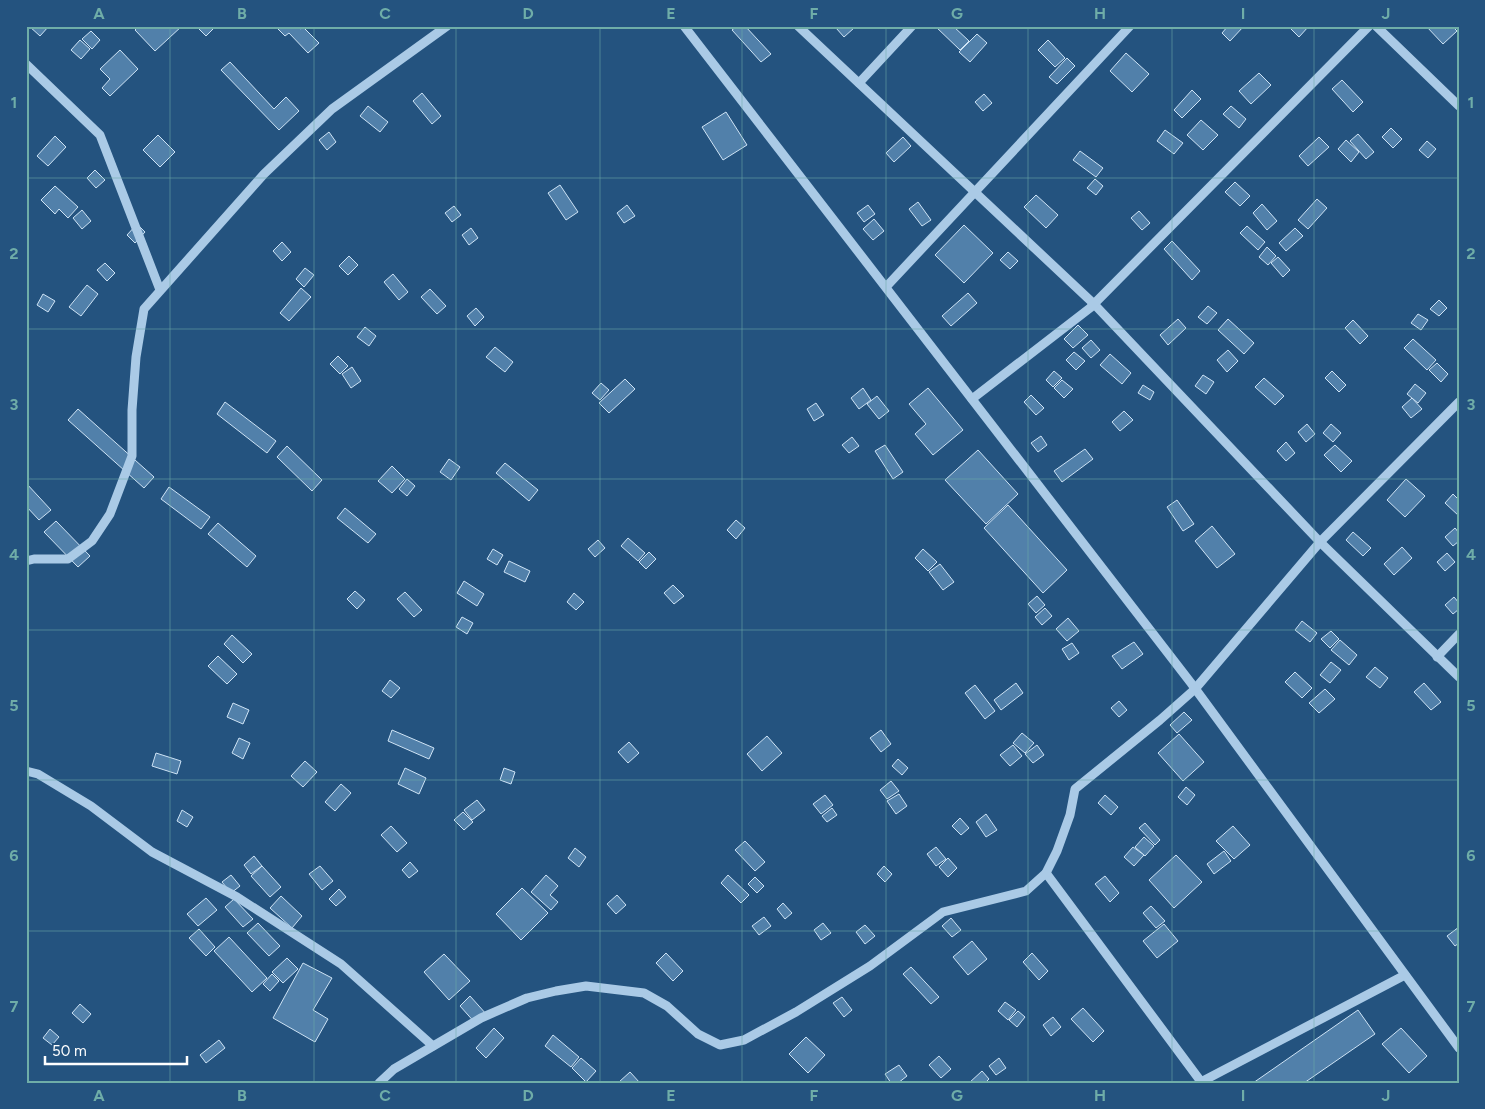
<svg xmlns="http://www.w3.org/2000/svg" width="1485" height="1109" font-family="Figtree,sans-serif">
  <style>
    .building { fill: #5180aa; stroke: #cee3f5 }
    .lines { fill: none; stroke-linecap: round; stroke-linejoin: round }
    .minor { stroke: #aacae6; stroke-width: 9 }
    .grid { fill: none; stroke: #6fada8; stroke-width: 1; stroke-opacity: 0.55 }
    .neatline { fill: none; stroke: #6fada8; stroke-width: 2 }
    .grid-label { font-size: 16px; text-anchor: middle; font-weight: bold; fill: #6fada8 }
  </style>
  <rect width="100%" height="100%" fill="#24537f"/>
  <g class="building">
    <polygon points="29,26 49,26 40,36"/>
    <polygon points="139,26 182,26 155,51 135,30"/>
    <polygon points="196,26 214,26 215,27 206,36"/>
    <polygon points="275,26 298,26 300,29 303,27 319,43 308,53 289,33 285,36"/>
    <polygon points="737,26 745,26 771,54 761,62 732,30"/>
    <polygon points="838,26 852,26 854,28 844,37 836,28"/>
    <polygon points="935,26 953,26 969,41 960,50"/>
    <polygon points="1228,26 1244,26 1230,41 1222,33"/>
    <polygon points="1288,26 1309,26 1299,37"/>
    <polygon points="1426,26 1452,26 1457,31 1443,44"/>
    <polygon points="91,31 100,40 92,49 82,39"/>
    <polygon points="977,34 987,43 970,62 959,52"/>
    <polygon points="80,40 90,49 81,59 71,50"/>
    <polygon points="1048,40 1065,58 1055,67 1038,50"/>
    <polygon points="120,50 138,69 110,96 102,88 110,79 100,69"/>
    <polygon points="1126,53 1149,74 1132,92 1110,71"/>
    <polygon points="1067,58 1075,66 1057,84 1049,77"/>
    <polygon points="230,62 274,109 286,97 299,111 279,130 221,70"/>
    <polygon points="1259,73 1271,85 1251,104 1239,91"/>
    <polygon points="1342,80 1363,102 1353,112 1332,89"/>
    <polygon points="1192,90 1201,99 1182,118 1174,110"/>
    <polygon points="422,93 441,116 432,124 413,101"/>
    <polygon points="984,94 992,103 983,111 975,102"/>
    <polygon points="368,106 388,122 380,132 360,116"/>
    <polygon points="1231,106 1246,119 1239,128 1223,114"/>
    <polygon points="726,112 747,145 723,160 702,127"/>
    <polygon points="1201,120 1218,135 1203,150 1187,135"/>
    <polygon points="1391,128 1402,139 1393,148 1382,137"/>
    <polygon points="1165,130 1183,143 1174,154 1157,141"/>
    <polygon points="329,132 336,142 327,150 319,140"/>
    <polygon points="1358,134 1374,152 1366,159 1350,141"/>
    <polygon points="158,135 175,152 160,167 143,150"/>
    <polygon points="55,136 66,147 48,166 37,156"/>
    <polygon points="903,137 911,146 894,162 886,153"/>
    <polygon points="1319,137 1329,147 1308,166 1299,156"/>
    <polygon points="1346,140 1359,152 1351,162 1338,149"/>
    <polygon points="1427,141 1436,149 1428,158 1419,150"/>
    <polygon points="1080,151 1103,168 1096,177 1073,160"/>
    <polygon points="95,170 105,180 96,188 87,178"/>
    <polygon points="1095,179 1103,186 1096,195 1087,188"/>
    <polygon points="1235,182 1250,196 1240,206 1225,192"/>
    <polygon points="560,185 578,212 566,220 548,193"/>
    <polygon points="55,186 78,207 68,218 59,209 55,214 41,200"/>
    <polygon points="1036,195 1058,215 1046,228 1024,207"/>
    <polygon points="1317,199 1327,208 1308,229 1298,220"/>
    <polygon points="918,202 931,220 922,226 909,209"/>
    <polygon points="1262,204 1277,221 1267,230 1253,213"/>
    <polygon points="627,205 635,216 624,223 617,213"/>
    <polygon points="868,205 875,214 864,222 857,213"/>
    <polygon points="454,206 461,215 452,222 445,213"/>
    <polygon points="82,210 91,221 82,229 73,218"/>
    <polygon points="1139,211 1150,223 1142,230 1131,218"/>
    <polygon points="874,219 884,231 873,240 863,229"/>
    <polygon points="137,224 145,232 135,243 127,235"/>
    <polygon points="964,225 993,253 964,283 935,255"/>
    <polygon points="1247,226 1265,242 1258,250 1240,233"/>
    <polygon points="471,228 478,238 469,245 462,235"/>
    <polygon points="1295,228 1303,236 1286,251 1279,243"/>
    <polygon points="1172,241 1200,271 1192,280 1164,249"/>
    <polygon points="282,242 291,252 282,261 273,251"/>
    <polygon points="1267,247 1276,256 1268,265 1259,257"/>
    <polygon points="1008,252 1018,261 1010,269 1000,260"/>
    <polygon points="349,256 358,265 348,275 339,266"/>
    <polygon points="1278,257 1290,270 1283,277 1271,263"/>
    <polygon points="105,263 115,273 107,281 97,270"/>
    <polygon points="305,268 314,275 304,287 296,279"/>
    <polygon points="393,274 408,292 399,300 384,282"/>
    <polygon points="87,285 98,294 81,316 69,307"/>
    <polygon points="301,288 311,297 289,321 280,313"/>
    <polygon points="430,289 446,306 437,314 421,297"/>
    <polygon points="968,293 977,303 951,326 942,316"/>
    <polygon points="43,294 55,301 48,312 37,305"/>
    <polygon points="1439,300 1447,308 1439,316 1430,309"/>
    <polygon points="1208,306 1217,313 1207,324 1198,317"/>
    <polygon points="476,308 484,317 475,326 467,316"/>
    <polygon points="1418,314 1428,320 1421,330 1411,323"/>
    <polygon points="1178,319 1186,328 1168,345 1160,335"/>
    <polygon points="1228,319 1254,343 1244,354 1218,330"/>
    <polygon points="1353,320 1368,336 1360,344 1345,328"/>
    <polygon points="1078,325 1088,335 1073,348 1064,339"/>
    <polygon points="365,327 376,336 369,346 357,337"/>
    <polygon points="1413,339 1436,360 1427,370 1404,348"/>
    <polygon points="1091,340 1100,350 1091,358 1082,348"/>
    <polygon points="495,347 513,362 505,372 486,357"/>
    <polygon points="1228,350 1238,361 1227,372 1217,360"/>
    <polygon points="1074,352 1085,361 1076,370 1066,360"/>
    <polygon points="1110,354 1131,373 1122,384 1100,365"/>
    <polygon points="338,356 348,366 340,374 330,364"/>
    <polygon points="1437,363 1448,374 1441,382 1429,370"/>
    <polygon points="352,367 361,381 351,388 342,374"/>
    <polygon points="1054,371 1062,378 1053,387 1046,380"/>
    <polygon points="1332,371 1346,385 1339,392 1325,378"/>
    <polygon points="1203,375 1214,382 1206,394 1195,386"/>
    <polygon points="1264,378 1284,396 1275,405 1255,387"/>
    <polygon points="625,379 635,389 609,413 599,403"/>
    <polygon points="1062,380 1073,389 1064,398 1054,388"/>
    <polygon points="601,383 609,390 600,400 592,393"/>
    <polygon points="1415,384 1426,393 1418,403 1407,394"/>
    <polygon points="1143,385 1154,392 1150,400 1138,393"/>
    <polygon points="863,388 871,400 859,409 851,398"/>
    <polygon points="928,388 963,430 933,455 915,434 926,424 909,404"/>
    <polygon points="1031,395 1044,408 1036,415 1024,402"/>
    <polygon points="877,396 889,411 879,419 867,404"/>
    <polygon points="1412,398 1422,409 1411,418 1402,407"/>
    <polygon points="225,402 276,441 267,453 217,414"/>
    <polygon points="816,403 824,415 814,421 807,409"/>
    <polygon points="78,409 154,477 144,488 68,420"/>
    <polygon points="1124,411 1133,420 1120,431 1112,422"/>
    <polygon points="1307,424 1315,434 1306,442 1298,432"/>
    <polygon points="1331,424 1341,433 1333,442 1323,433"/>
    <polygon points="1041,436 1047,445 1038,452 1031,443"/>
    <polygon points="852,437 859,446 849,453 842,445"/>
    <polygon points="1286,442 1295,453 1286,461 1277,451"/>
    <polygon points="885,445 903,472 893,479 875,451"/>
    <polygon points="1335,445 1352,461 1341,472 1324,455"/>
    <polygon points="287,446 322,480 312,491 277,457"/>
    <polygon points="1085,449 1093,459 1062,482 1054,471"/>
    <polygon points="978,450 1018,494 986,524 945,480"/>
    <polygon points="449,459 460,467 451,480 440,472"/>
    <polygon points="505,463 538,490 529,501 496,473"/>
    <polygon points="392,466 405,479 392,493 378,481"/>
    <polygon points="407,479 415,486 407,496 399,489"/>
    <polygon points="1406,479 1425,496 1405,517 1387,500"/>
    <polygon points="26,483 51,510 39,520 26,506"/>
    <polygon points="169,487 210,517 201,529 161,499"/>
    <polygon points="1453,494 1459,500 1459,516 1445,503"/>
    <polygon points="1177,500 1194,524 1183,531 1167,507"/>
    <polygon points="1008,505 1067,570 1043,593 984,528"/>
    <polygon points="345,508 376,534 368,543 337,518"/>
    <polygon points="736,520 745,528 736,539 727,530"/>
    <polygon points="56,521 90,556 78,567 44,532"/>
    <polygon points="218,523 256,556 247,567 208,534"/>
    <polygon points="1212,526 1235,554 1217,568 1195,541"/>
    <polygon points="1455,528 1459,533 1459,541 1453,546 1445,537"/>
    <polygon points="1353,532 1371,548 1363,556 1346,540"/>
    <polygon points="628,538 645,553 638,561 621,546"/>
    <polygon points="598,540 605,548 595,557 588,549"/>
    <polygon points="1402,547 1412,558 1394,575 1384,564"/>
    <polygon points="493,549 503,555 497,565 487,559"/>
    <polygon points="923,549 937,562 928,571 915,558"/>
    <polygon points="649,552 656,559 646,569 639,562"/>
    <polygon points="1447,553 1455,562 1445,571 1437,562"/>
    <polygon points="509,561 530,571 525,582 504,572"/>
    <polygon points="940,564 954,582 943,590 929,572"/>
    <polygon points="464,581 484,594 477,606 457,593"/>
    <polygon points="673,585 684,596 674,604 664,593"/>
    <polygon points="355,591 365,600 357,609 347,599"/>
    <polygon points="405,592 422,610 414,617 397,599"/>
    <polygon points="574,593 584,602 576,610 567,602"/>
    <polygon points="1037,596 1045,605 1036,613 1028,604"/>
    <polygon points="1454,597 1459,603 1459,609 1453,614 1445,605"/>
    <polygon points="1045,608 1052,616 1042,625 1035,617"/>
    <polygon points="462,617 473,623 467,634 456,627"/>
    <polygon points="1068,618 1079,631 1067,641 1056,629"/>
    <polygon points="1302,621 1317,633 1310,642 1295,630"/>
    <polygon points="1331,631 1339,639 1330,648 1321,639"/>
    <polygon points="232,635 252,654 243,663 224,644"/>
    <polygon points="1340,640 1357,655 1349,665 1331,650"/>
    <polygon points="1134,642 1143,654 1122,669 1112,656"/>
    <polygon points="1072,643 1079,653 1069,660 1062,649"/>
    <polygon points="218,656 237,674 227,684 208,666"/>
    <polygon points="1331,662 1341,670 1330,683 1320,675"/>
    <polygon points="1375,667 1388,678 1380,688 1366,677"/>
    <polygon points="1295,672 1312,688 1302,698 1285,682"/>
    <polygon points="390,680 400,688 391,698 382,691"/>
    <polygon points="1016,683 1023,693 1001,710 994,700"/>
    <polygon points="1424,683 1441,702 1431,710 1414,692"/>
    <polygon points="975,685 995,711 985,719 965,693"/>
    <polygon points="1325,689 1335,699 1319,713 1309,703"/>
    <polygon points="1119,701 1127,710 1119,717 1111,708"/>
    <polygon points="233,703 249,710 243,724 227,717"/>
    <polygon points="1184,712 1192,720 1177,733 1170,725"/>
    <polygon points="392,730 434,748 429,759 388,741"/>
    <polygon points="881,730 891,744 881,752 870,738"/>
    <polygon points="1022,733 1034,743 1025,753 1013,743"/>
    <polygon points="1179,734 1204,762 1183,781 1158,753"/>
    <polygon points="767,736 782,753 762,771 747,754"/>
    <polygon points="239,738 250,743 243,759 232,753"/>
    <polygon points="629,742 639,753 628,763 618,752"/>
    <polygon points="1013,745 1022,756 1010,766 1000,755"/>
    <polygon points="1037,745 1044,755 1033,763 1025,754"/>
    <polygon points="156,753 181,761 177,774 152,766"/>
    <polygon points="898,759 908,768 902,775 892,766"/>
    <polygon points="305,761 317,772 303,787 291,776"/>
    <polygon points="405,768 426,778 419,794 398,784"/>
    <polygon points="504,768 515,772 511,784 500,780"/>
    <polygon points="891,781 899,791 887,799 880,790"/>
    <polygon points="341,784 351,793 335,811 325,802"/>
    <polygon points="1186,787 1195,795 1187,805 1178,797"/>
    <polygon points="899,794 907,806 896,814 887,801"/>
    <polygon points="825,795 833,805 821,814 813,804"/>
    <polygon points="1105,795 1118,807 1111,815 1098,803"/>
    <polygon points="477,800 485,810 472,820 464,810"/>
    <polygon points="832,808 837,815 827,822 822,816"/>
    <polygon points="182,810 193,817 187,827 177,821"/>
    <polygon points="463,812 473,822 464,830 454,820"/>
    <polygon points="986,814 997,830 986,837 976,822"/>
    <polygon points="960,818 969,828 961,835 952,826"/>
    <polygon points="1145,823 1160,840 1155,845 1139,828"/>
    <polygon points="391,826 407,843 397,852 381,835"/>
    <polygon points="1233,826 1250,845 1234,859 1216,841"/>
    <polygon points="1144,837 1154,846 1145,856 1135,847"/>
    <polygon points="745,841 765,862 755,871 735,850"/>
    <polygon points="936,847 946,859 936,866 927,854"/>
    <polygon points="1133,847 1144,855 1134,866 1124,857"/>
    <polygon points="575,848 586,857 579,867 568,858"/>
    <polygon points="1224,851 1231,861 1214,874 1207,864"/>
    <polygon points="1176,855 1202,882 1174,908 1149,880"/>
    <polygon points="254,856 262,866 251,874 244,865"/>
    <polygon points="948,858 957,868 948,877 939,867"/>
    <polygon points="410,862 418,871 409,878 402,870"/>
    <polygon points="262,866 281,887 270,897 251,876"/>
    <polygon points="320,866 333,881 322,890 309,874"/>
    <polygon points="884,866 892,874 885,882 877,874"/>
    <polygon points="231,875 240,886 231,893 222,882"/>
    <polygon points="546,875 558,886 550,895 558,902 551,910 531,892"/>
    <polygon points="728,875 749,895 741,903 721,883"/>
    <polygon points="1105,876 1119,893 1110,902 1095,884"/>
    <polygon points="755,877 764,886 757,893 748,884"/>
    <polygon points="522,888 548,913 521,940 496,914"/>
    <polygon points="339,889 346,897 336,906 329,899"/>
    <polygon points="617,895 626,905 616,914 607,904"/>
    <polygon points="281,896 302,916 292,928 270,908"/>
    <polygon points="206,898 217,910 198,926 187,914"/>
    <polygon points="234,899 253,919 243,927 225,907"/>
    <polygon points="783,903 792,913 785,919 777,909"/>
    <polygon points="1151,906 1165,921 1156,928 1143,913"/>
    <polygon points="764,917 771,926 759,935 752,926"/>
    <polygon points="951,918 961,930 952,937 942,926"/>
    <polygon points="258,923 280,946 269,956 247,933"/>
    <polygon points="823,923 831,933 821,940 814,930"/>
    <polygon points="1164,924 1178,941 1157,958 1143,941"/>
    <polygon points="865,925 875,936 865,944 856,932"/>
    <polygon points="1459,927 1459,943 1455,946 1447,936"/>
    <polygon points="199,929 215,947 206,956 189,938"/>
    <polygon points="229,937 267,978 252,992 214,951"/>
    <polygon points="972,941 987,959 968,975 953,957"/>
    <polygon points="666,953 683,971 673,981 656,963"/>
    <polygon points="1032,953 1048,971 1039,980 1023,962"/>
    <polygon points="444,954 470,981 449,1000 424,972"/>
    <polygon points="287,958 298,969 283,983 272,972"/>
    <polygon points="303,963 332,978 313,1010 328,1019 315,1042 273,1018"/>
    <polygon points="911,967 939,997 931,1004 903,974"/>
    <polygon points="272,974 279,981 270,991 263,984"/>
    <polygon points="470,996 487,1015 477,1025 460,1006"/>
    <polygon points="842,997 852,1010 844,1017 833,1003"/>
    <polygon points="1005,1002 1016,1010 1008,1020 998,1011"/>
    <polygon points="80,1004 91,1014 83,1023 72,1013"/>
    <polygon points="1083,1008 1104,1031 1093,1042 1071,1019"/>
    <polygon points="1358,1010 1375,1034 1304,1083 1253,1083"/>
    <polygon points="1018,1011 1025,1017 1017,1027 1009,1020"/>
    <polygon points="1053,1017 1061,1027 1051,1036 1043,1025"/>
    <polygon points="494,1028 504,1038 486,1058 476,1048"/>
    <polygon points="1401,1028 1427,1056 1409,1073 1382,1044"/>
    <polygon points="50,1029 59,1037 52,1045 43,1038"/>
    <polygon points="553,1035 579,1057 571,1067 545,1046"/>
    <polygon points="806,1037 825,1055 808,1073 789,1054"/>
    <polygon points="219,1040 225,1048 206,1063 200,1055"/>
    <polygon points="939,1056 951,1069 941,1078 929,1065"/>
    <polygon points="581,1058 596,1071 586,1082 572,1068"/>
    <polygon points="999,1058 1006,1068 996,1075 989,1066"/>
    <polygon points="899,1065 907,1076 898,1083 891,1083 885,1074"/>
    <polygon points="982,1071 989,1079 985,1083 969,1083"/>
    <polygon points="630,1072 640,1083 619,1083 619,1082"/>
  </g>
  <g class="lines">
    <g class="minor">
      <polyline points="684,26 1191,683 1459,1048"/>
      <polyline points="798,26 1094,304 1320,542 1459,677"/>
      <polyline points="1376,26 1459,106"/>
      <polyline points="26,64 100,135 160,290"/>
      <polyline points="859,83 912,26"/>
      <polyline points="886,287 1130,26"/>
      <polyline points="972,399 1090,308 1369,26"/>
      <polyline points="26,561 34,559 68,559 92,541 110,514 132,456 132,410 136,357 144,309 264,174 332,109 447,26"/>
      <polyline points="1437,657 1459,634"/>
      <polyline points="26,771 38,774 91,806 152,852 237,897 341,964 433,1046"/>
      <polyline points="1046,873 1202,1083"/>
      <polyline points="379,1083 394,1069 481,1018 527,998 556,991 586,986 644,993 667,1006 698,1034 720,1045 744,1040 796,1012 870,966 943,912 1026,891 1046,873 1057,851 1070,815 1075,789 1160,720 1195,689 1320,542 1459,402"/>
      <polyline points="1199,1083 1405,975"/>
    </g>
  </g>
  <path class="grid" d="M170 26V1083M314 26V1083M456 26V1083M600 26V1083M742 26V1083M886 26V1083M1028 26V1083M1172 26V1083M1314 26V1083M26 178H1459M26 329H1459M26 479H1459M26 630H1459M26 780H1459M26 931H1459"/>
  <rect width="1485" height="1109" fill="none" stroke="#24537f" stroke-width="55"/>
  <path d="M45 1056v8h142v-8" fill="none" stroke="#ffffff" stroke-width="2.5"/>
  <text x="52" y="1056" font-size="15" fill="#ffffff" stroke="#24537f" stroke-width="4" paint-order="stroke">50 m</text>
  <rect x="28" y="28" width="1430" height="1054" class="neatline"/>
  <g class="grid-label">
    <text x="99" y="19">A</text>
    <text x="242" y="19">B</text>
    <text x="385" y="19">C</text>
    <text x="528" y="19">D</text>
    <text x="671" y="19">E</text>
    <text x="814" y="19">F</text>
    <text x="957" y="19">G</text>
    <text x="1100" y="19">H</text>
    <text x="1243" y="19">I</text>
    <text x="1386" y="19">J</text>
    <text x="14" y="108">1</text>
    <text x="1471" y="108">1</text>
    <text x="14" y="259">2</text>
    <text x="1471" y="259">2</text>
    <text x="14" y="410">3</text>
    <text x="1471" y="410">3</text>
    <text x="14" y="560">4</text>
    <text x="1471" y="560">4</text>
    <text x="14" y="711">5</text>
    <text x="1471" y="711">5</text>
    <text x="14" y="861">6</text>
    <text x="1471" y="861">6</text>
    <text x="14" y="1012">7</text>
    <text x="1471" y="1012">7</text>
    <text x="99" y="1101">A</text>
    <text x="242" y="1101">B</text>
    <text x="385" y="1101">C</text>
    <text x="528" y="1101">D</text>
    <text x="671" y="1101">E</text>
    <text x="814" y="1101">F</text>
    <text x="957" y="1101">G</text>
    <text x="1100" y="1101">H</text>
    <text x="1243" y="1101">I</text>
    <text x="1386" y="1101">J</text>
  </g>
</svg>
